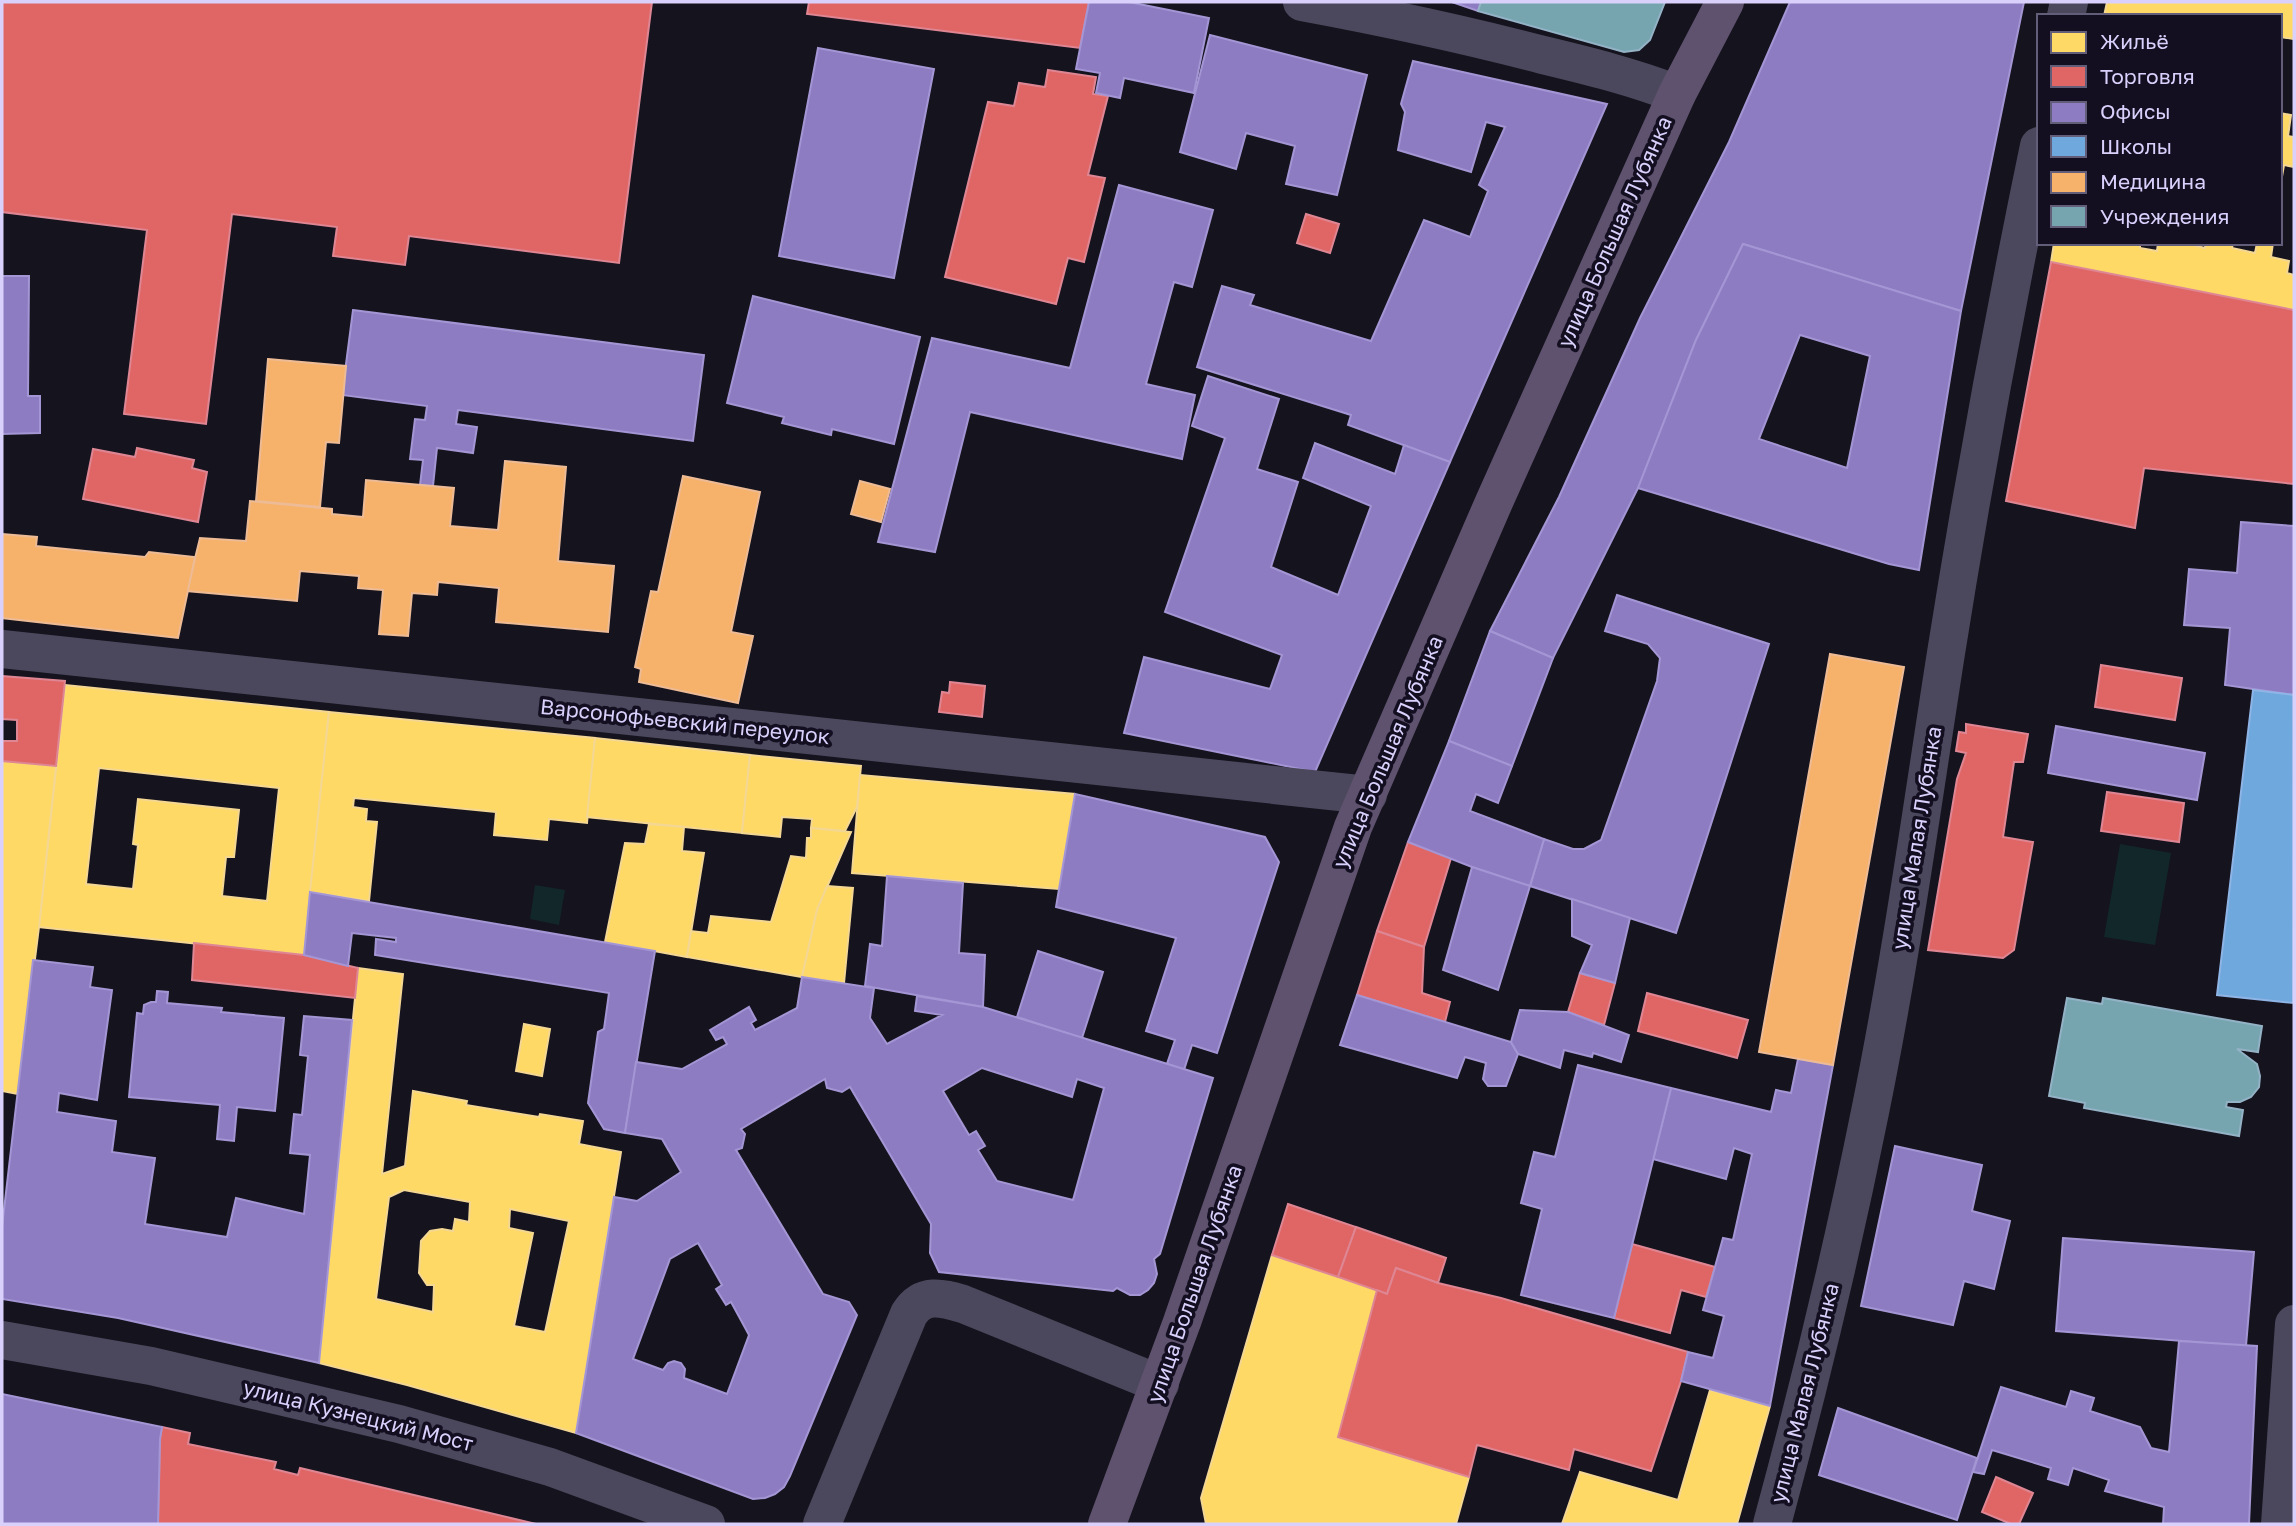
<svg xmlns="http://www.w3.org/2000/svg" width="2296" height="1526" font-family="'Golos Text',sans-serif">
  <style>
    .green { fill: #122729 }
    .homes { fill: #ffd966; stroke: #f4d793; stroke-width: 2; fill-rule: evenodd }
    .shops { fill: #e06666; stroke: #de8693; stroke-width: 2 }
    .offices { fill: #8e7cc3; stroke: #a496d4; stroke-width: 2; fill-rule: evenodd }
    .schools { fill: #6fa8dc; stroke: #8fb4e6; stroke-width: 2 }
    .health { fill: #f6b26b; stroke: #edbb96; stroke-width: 2 }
    .public { fill: #76a5af; stroke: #94b2c6; stroke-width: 2 }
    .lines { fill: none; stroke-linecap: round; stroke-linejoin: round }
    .minor { stroke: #4b485d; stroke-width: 38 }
    .major { stroke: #5f526e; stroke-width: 38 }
    .labels { text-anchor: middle; stroke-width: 7; stroke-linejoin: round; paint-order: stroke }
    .street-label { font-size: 21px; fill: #d9d1fc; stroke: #130f21 }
  </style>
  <rect width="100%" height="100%" fill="#15131d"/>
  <g class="green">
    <polygon points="2120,844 2171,853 2155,945 2104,937"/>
    <polygon points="535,885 565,890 559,925 530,919"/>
  </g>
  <g class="homes">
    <polygon points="2107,2 2294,2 2294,39 2280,37 2280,16 2104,16"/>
    <polygon points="2280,113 2291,115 2288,136 2294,137 2294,167 2284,165 2280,188"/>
    <polygon points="2054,243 2140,243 2140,248 2157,251 2158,243 2185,243 2205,248 2206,243 2233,243 2232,248 2255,253 2257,243 2273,243 2271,257 2289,261 2287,273 2294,275 2294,310 2051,262"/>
    <path d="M65 685 329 712 304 955 39 927ZM99 768 279 788 267 901 222 896 226 857H234L239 810 138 799 133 844 138 845 133 889 86 884Z"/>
    <polygon points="329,712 595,738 587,823 549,819 547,840 494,835 496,812 354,798 353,807 367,809 366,821 377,822 369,901 310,892"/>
    <polygon points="595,738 750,755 742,833 587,817"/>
    <polygon points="750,755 861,766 857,807 845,831 811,828 812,819 782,817 780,837 742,833"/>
    <polygon points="2,761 56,766 39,927 18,1094 2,1091"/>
    <polygon points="860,775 1075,794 1059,889 852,873"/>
    <polygon points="649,824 684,827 682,851 704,853 687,957 605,942 625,843 645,844"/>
    <polygon points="811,828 851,832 817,910 802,977 687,957 691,931 708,933 711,916 771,922 791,856 806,858 807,838 811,838"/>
    <polygon points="827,886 853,888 844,983 802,977 817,910"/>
    <path d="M358 968 403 974 382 1174 405 1166 413 1091 467 1101 466 1105 539 1117 540 1114 583 1121 579 1144 621 1152 576 1433 407 1385 319 1363ZM404 1190 470 1202 469 1222 455 1219 453 1231 442 1229 430 1231 421 1241 419 1273 427 1285H434L433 1312 376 1299 389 1197ZM510 1209 569 1221 545 1332 514 1326 533 1233 509 1228Z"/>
    <polygon points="524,1024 550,1029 542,1076 516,1071"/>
    <polygon points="1272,1255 1377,1290 1338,1437 1469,1477 1456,1524 1206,1524 1201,1498"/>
    <polygon points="1710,1390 1770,1406 1737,1524 1562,1524 1580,1472 1678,1500"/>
  </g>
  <g class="shops">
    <polygon points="2,2 652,2 619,263 409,236 405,265 333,256 337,227 232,214 206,424 124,414 147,230 2,212"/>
    <polygon points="809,2 1089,2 1080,48 807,14"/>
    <polygon points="1048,70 1096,77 1093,94 1108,96 1088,175 1105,178 1084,262 1068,258 1056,304 945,277 988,102 1014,106 1019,83 1045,87"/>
    <polygon points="1306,214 1339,224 1330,253 1297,243"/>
    <polygon points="2051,262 2294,310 2294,484 2144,468 2135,528 2006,501"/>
    <polygon points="137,448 194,460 192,468 207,472 198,522 83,499 93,449 135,457"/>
    <polygon points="2101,665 2182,678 2175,720 2095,707"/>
    <polygon points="2,676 65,681 56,766 2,761 2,741 17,741 17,720 2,719"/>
    <polygon points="950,682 985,686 982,717 939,712 942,692 949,693"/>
    <polygon points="1966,724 2028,734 2023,762 2014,762 2003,837 2033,842 2014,950 2003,958 1928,950 1957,779 1966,753 1956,751 1959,732 1966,733"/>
    <polygon points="2107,792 2184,803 2179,842 2101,831"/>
    <polygon points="1408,842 1451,858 1424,947 1377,931"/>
    <polygon points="1377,931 1424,947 1422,993 1450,1002 1445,1022 1357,995"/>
    <polygon points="194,943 304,955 358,968 355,998 192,980"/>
    <polygon points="1580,973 1615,983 1604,1025 1568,1012"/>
    <polygon points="1647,993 1748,1020 1737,1058 1638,1031"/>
    <polygon points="1288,1204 1356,1227 1338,1277 1272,1255"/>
    <polygon points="1356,1227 1446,1258 1438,1283 1396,1268 1387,1294 1338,1277"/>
    <polygon points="1632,1244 1715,1267 1706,1297 1681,1290 1670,1333 1614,1318"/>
    <polygon points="1396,1268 1438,1283 1501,1298 1688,1352 1681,1381 1651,1471 1574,1449 1569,1470 1477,1445 1469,1477 1338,1437 1377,1290 1387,1294"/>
    <polygon points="162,1427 190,1433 188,1444 276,1462 274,1469 298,1475 300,1468 536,1524 158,1524 160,1439"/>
    <polygon points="1996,1477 2033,1493 2019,1524 2011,1524 1982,1512"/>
  </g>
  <g class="offices">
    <polygon points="1089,2 1129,2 1209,18 1194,93 1124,78 1120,98 1096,93 1100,73 1076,69"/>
    <polygon points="1452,2 1481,2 1478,11"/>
    <polygon points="1790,2 2024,2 1961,311 1743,244 1696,340 1638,488 1553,658 1490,631 1559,497 1640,318 1729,142"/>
    <polygon points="1210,35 1367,75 1337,195 1286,184 1295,146 1246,133 1236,169 1180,152"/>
    <polygon points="818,48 934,69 894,278 779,256"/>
    <polygon points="1413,61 1607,104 1450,462 1348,425 1351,415 1197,367 1222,286 1254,295 1250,305 1371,341 1424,220 1470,237 1488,191 1479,185 1505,127 1486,122 1471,172 1398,150 1405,112 1401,104"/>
    <polygon points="1119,185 1213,210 1192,287 1174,282 1146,384 1195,395 1182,459 970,412 935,552 878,542 932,338 1070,368"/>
    <path d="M1743 244 1961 311 1919 570 1889 564 1638 488 1696 340ZM1800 335 1870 356 1847 468 1759 439Z"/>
    <polygon points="2,276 29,276 28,396 40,396 40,433 2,434"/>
    <polygon points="753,296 920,337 894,444 832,429 831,435 782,423 784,417 727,403"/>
    <polygon points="353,310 704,355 693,441 458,410 456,424 477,427 473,453 437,448 433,486 420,485 423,460 410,459 415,419 425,420 427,406 342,395"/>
    <polygon points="1208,376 1279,399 1257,469 1298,482 1271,567 1338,595 1371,506 1303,478 1315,443 1395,474 1404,445 1450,462 1315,772 1124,733 1144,657 1270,689 1282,655 1165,612 1225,438 1192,426"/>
    <polygon points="2241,522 2294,526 2294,695 2225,685 2230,628 2184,625 2189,569 2237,573"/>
    <polygon points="1617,595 1769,644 1676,933 1530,886 1544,839 1573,849 1584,849 1601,840 1657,681 1660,658 1648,644 1605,631"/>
    <polygon points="1490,631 1553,658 1512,766 1449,741"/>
    <polygon points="2056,726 2205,753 2197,800 2048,773"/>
    <polygon points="1449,741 1512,766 1498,803 1476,794 1470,811 1544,839 1530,886 1472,867 1408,842"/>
    <polygon points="1075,794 1265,837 1279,862 1217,1053 1192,1045 1184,1070 1167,1064 1175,1040 1146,1031 1176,938 1056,907"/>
    <polygon points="1472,867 1530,886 1498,990 1443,970"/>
    <polygon points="887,876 963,883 959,953 985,955 983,1007 865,986 870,944 882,946"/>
    <polygon points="310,892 655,951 625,1133 604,1129 588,1103 598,1032 604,1029 609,993 375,955 376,939 396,942 396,938 352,933 348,966 304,955"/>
    <polygon points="1572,899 1630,918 1615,983 1580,973 1592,945 1572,936"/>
    <polygon points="1038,951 1103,972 1082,1038 1017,1017"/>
    <polygon points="33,960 93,967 90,987 112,990 97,1100 59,1093 57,1112 116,1121 112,1152 155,1158 145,1224 227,1237 236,1198 304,1214 310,1155 290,1153 294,1114 302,1115 308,1056 300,1055 304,1016 352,1020 319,1363 118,1318 2,1299 2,1227"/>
    <path d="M802 977 874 988 870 1018 887 1044 942 1015 915 1011 917 996 983 1007 1213 1078 1160 1254 1154 1259 1157 1274 1154 1283 1148 1290 1140 1295H1130L1117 1288 1113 1291 939 1272 930 1253 931 1224 850 1087 842 1092 827 1088 825 1079 741 1129 745 1134 742 1148 736 1150 823 1294 849 1302 857 1315 790 1476 784 1487 775 1494 765 1498 753 1499 576 1433 614 1197 637 1201 681 1172 662 1139 625 1133 636 1062 682 1069 727 1044 723 1037 716 1040 710 1030 749 1007 756 1020 751 1023 755 1030 797 1008ZM982 1068 1072 1097 1077 1079 1104 1088 1073 1200 997 1181 978 1150 985 1146 976 1131 969 1135 943 1091ZM698 1243 722 1285 716 1289 726 1305 731 1302 749 1335 727 1394 684 1378 685 1369 681 1363 674 1361 668 1363 663 1370 633 1359 670 1259Z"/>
    <polygon points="157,991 168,992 167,1003 222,1008 221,1012 284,1018 275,1111 237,1107 234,1141 217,1139 220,1105 129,1097 137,1013 143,1014 144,1005 151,1002 156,1002"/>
    <polygon points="1357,995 1511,1042 1518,1054 1506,1086 1488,1086 1483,1079 1486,1063 1465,1057 1457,1078 1340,1045"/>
    <polygon points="1520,1010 1568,1012 1629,1035 1621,1062 1593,1053 1592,1057 1564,1050 1560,1068 1518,1054 1511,1042"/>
    <polygon points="1798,1059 1833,1065 1770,1406 1681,1381 1688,1352 1713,1358 1724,1316 1703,1310 1723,1238 1733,1240 1752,1154 1734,1148 1726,1179 1653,1159 1671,1088 1771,1112 1776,1090 1791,1093"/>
    <polygon points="1578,1065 1671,1088 1614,1318 1521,1295 1542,1209 1521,1203 1534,1152 1555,1157"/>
    <polygon points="1895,1146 1982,1165 1972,1211 2010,1221 1994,1289 1964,1281 1953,1325 1861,1306"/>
    <polygon points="2063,1238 2254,1252 2246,1346 2056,1331"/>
    <polygon points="2179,1341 2257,1346 2249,1524 2163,1524 2164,1507 2105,1491 2109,1480 2073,1468 2068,1485 2048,1479 2051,1468 1992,1450 1984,1474 1973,1472 2001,1387 2066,1407 2071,1391 2094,1398 2090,1411 2140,1427 2151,1448 2169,1452"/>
    <polygon points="2,1394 162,1427 160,1439 158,1524 2,1524"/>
    <polygon points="1838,1408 1977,1458 1957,1520 1819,1475"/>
  </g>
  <polygon class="schools" points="2253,690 2294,695 2293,1003 2217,995"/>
  <g class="health">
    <polygon points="268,359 346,366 339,443 326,442 320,507 256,501"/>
    <polygon points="505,461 566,467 558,561 614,566 608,632 496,622 499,588 438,582 437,595 412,593 408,636 379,634 383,590 358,588 359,576 300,571 297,601 187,591 200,538 246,541 250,501 332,509 332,514 363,517 366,480 454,488 450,526 498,530"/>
    <polygon points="683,476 760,492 731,632 753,636 738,703 639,682 641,669 635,667 651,591 658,592"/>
    <polygon points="860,481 890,489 881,522 851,514"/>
    <polygon points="2,534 37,537 36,546 145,557 149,552 195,557 178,638 2,618"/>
    <polygon points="1830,654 1904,667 1833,1065 1759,1052"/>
  </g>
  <g class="public">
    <polygon points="1481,2 1665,2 1650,40 1639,50 1624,52 1478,11"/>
    <polygon points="2067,998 2102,1004 2103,998 2262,1026 2258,1052 2237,1049 2257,1064 2260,1076 2259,1087 2251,1097 2240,1102 2227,1102 2226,1107 2243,1110 2239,1136 2084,1108 2085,1103 2049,1096"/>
  </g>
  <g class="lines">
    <g class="minor">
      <path d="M1302 2C1383 17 1463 34 1543 55 1589 66 1633 77 1677 94"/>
      <polyline points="2066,16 2069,2"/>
      <polyline points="2,649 1368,795"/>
      <polyline points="2,1340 151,1366 399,1424 550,1467 706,1524"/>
      <path d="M822 1524 909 1314C923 1292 942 1298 963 1304L1160 1384"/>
      <path d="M1772 1524C1809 1388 1842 1251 1870 1112 1901 960 1922 806 1946 653 1973 483 2004 314 2039 146"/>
      <polyline points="2280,1524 2294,1324"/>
    </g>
    <polyline class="major" points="1107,1524 1182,1322 1353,827 1494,502 1677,94 1725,2"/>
  </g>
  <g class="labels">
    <g class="street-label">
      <text transform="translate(1615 232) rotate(-66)" y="7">улица Большая Лубянка</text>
      <text transform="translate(685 722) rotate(6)" y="7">Варсонофьевский переулок</text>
      <text transform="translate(1388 752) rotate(-67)" y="7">улица Большая Лубянка</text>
      <text transform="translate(1917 838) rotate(-81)" y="7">улица Малая Лубянка</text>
      <text transform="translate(1195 1284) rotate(-71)" y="7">улица Большая Лубянка</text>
      <text transform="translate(1805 1393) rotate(-76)" y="7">улица Малая Лубянка</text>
      <text transform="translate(358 1416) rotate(14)" y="7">улица Кузнецкий Мост</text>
    </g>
  </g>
  <rect width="2296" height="1526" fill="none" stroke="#d9d1fc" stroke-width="7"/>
  <rect x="2037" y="14" width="245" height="231" fill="#130f21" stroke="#625d79" stroke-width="2"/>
  <rect x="2051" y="32" width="35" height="21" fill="#ffd966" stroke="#625d79" stroke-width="2"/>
  <text x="2100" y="49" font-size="21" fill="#d9d1fc">Жильё</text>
  <rect x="2051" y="66" width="35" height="21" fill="#e06666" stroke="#625d79" stroke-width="2"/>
  <text x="2100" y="84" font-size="21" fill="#d9d1fc">Торговля</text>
  <rect x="2051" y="102" width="35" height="21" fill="#8e7cc3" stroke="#625d79" stroke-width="2"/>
  <text x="2100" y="119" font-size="21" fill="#d9d1fc">Офисы</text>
  <rect x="2051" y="136" width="35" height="21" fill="#6fa8dc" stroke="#625d79" stroke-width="2"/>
  <text x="2100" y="154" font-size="21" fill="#d9d1fc">Школы</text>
  <rect x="2051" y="172" width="35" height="21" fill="#f6b26b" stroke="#625d79" stroke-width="2"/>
  <text x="2100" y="189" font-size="21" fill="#d9d1fc">Медицина</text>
  <rect x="2051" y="206" width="35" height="21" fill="#76a5af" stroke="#625d79" stroke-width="2"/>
  <text x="2100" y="224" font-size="21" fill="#d9d1fc">Учреждения</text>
</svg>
